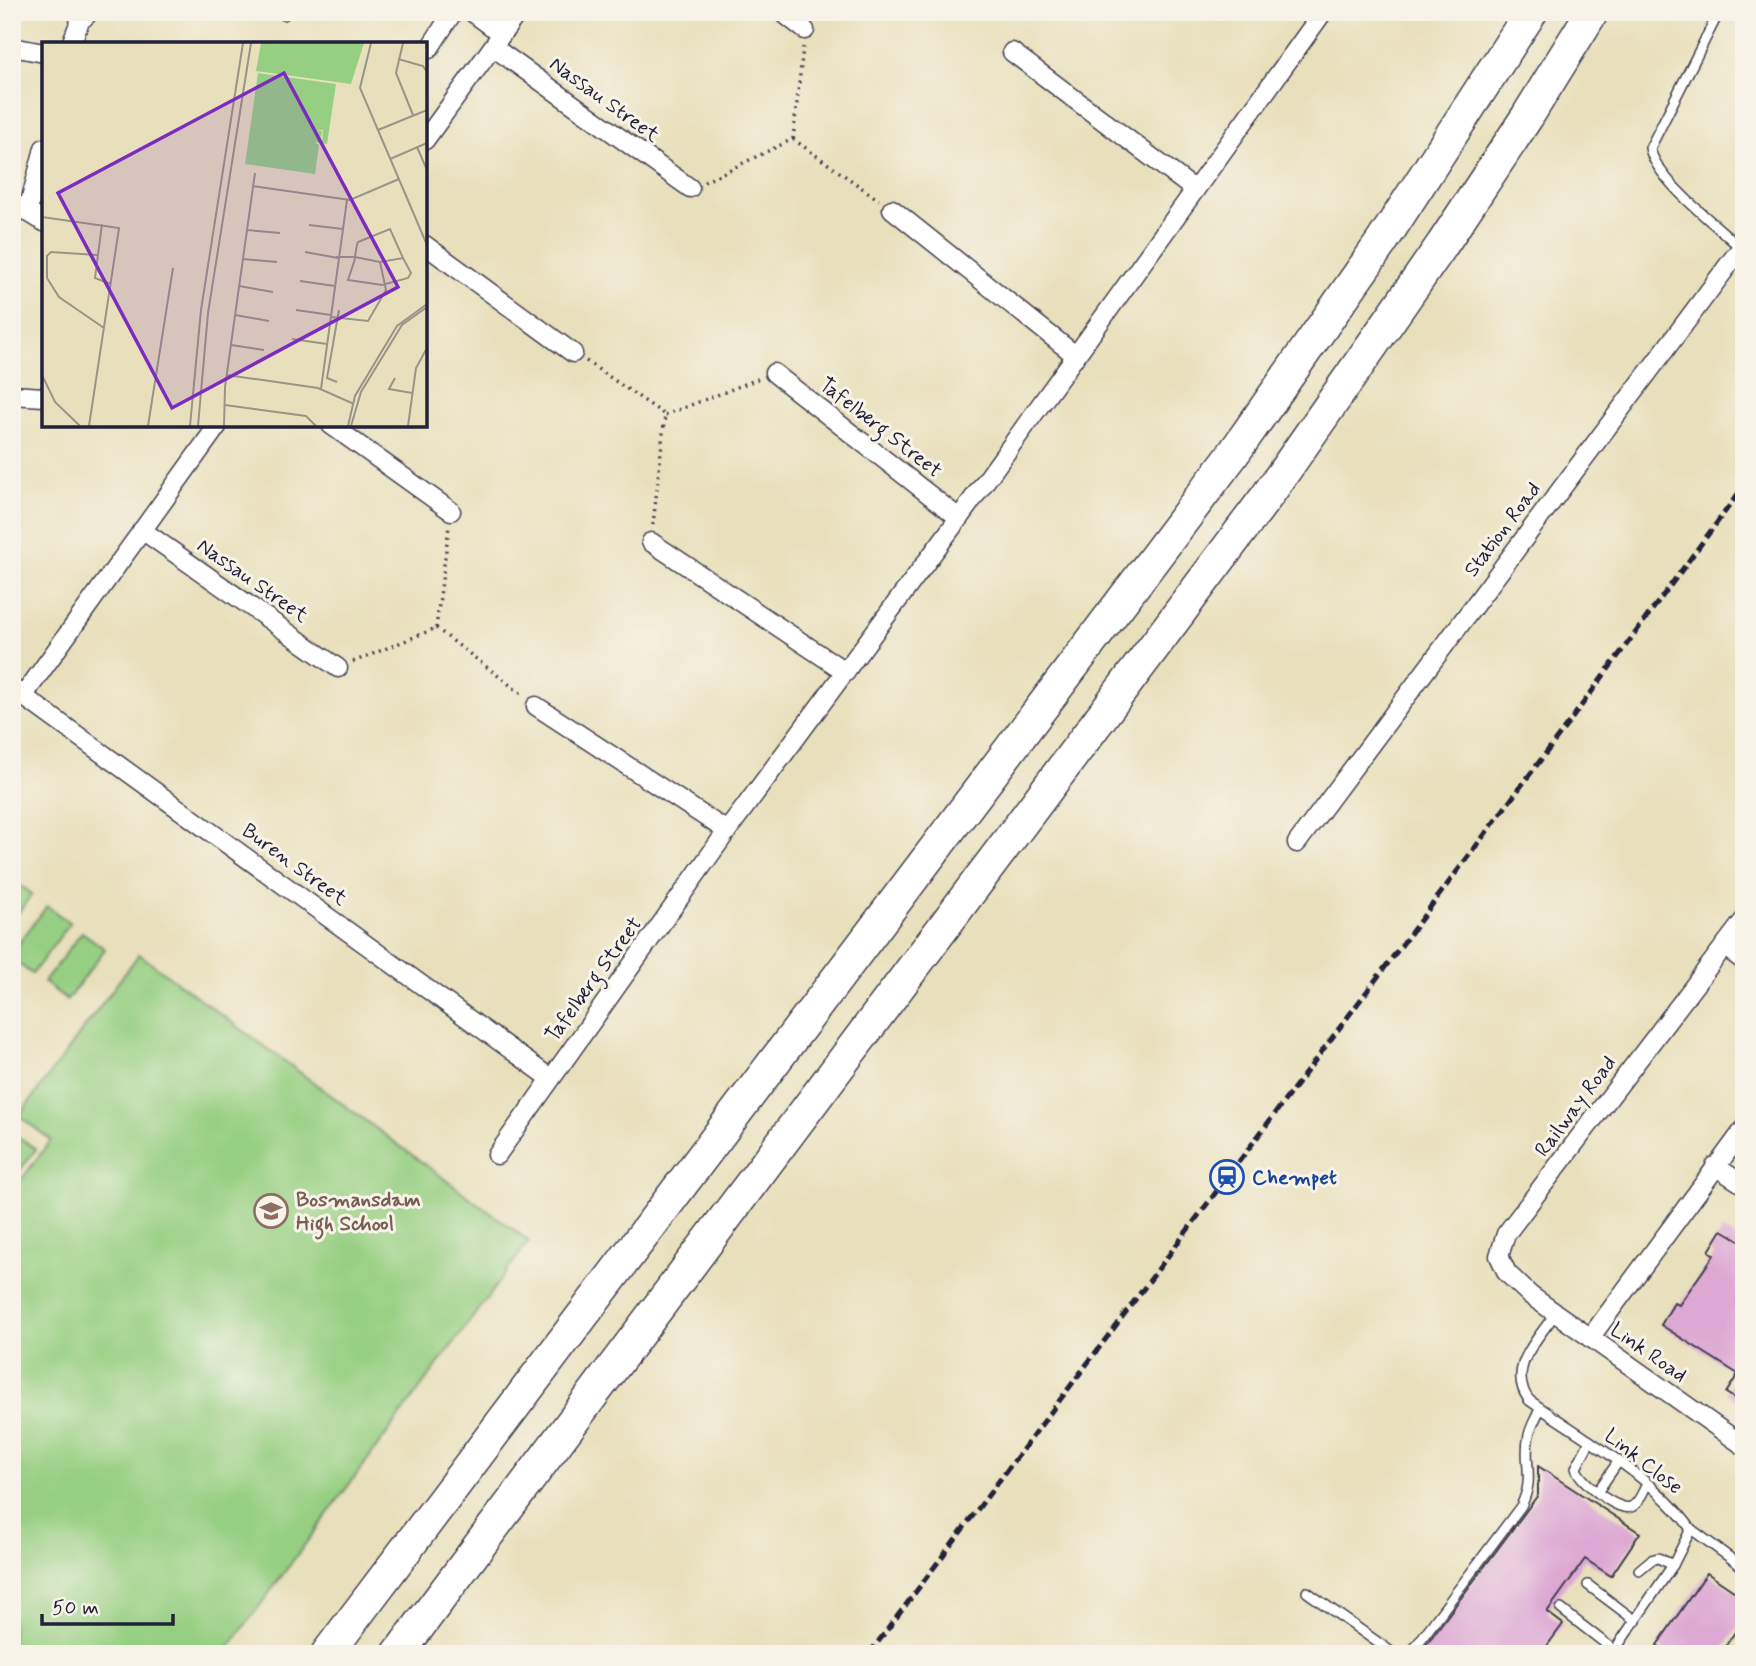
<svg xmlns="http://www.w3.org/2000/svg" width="1756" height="1666" font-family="Mynerve,sans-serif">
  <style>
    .green { fill: #96cf82; stroke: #5c785e; stroke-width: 2 }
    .building { fill: #dda8d4 }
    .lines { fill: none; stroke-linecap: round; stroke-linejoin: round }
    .lane-casing { stroke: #403e4e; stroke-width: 12 }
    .street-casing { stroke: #403e4e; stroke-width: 21 }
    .highway-casing { stroke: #403e4e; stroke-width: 35 }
    .path { stroke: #403e4e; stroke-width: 3.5; stroke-dasharray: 2 5; stroke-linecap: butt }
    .lane { stroke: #fff; stroke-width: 9 }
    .street { stroke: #fff; stroke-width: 18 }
    .highway { stroke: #fff; stroke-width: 32 }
    .rail { stroke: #22223b; stroke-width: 5; stroke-dasharray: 10 5; stroke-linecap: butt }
    .labels { text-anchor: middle; stroke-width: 6; stroke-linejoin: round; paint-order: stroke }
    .street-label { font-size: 21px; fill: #22223b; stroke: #f7f3e8 }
    .transit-label { font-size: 21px; font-weight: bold; fill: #164399; stroke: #f7f3e8; text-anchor: start }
    .education-label { font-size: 21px; font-weight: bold; fill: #785e54; stroke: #f7f3e8; text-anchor: start }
    .inset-road { fill: none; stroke: #999488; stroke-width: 2 }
    .view { fill: #7b2cbf; fill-opacity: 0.15; stroke: #7b2cbf; stroke-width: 3.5 }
    .inset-edge { fill: none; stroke: #22223b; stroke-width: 3.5 }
  </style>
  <rect width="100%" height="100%" fill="#f7f3e8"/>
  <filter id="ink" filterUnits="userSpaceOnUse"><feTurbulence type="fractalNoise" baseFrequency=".0143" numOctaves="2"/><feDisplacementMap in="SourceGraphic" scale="14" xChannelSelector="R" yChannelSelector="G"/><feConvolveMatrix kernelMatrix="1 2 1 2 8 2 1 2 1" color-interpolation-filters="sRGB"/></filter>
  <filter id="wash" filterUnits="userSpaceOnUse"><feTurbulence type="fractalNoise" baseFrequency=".00686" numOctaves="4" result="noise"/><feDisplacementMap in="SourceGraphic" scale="28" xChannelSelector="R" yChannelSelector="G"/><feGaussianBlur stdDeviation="1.57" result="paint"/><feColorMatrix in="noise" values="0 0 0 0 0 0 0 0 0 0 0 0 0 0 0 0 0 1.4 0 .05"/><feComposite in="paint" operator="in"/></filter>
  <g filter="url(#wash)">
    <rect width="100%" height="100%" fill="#e8e0bc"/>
    <g class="green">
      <polygon points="12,879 32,894 12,921"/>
      <polygon points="47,906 70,923 32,974 12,959 12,952"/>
      <polygon points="82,932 105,949 67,1000 44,982"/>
      <polygon points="139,954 529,1241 224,1654 23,1654 12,1646 12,1192 51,1140 19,1116"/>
      <polygon points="12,1132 36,1149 12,1181"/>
    </g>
    <g id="blocks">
      <g class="building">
        <polygon points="1722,1230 1744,1243 1744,1404 1726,1393 1738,1374 1661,1325 1674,1303 1679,1305 1714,1255 1709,1251"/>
        <polygon points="1538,1466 1640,1533 1611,1576 1585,1559 1547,1612 1563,1624 1541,1654 1419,1654 1538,1495"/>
        <polygon points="1707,1573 1744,1598 1744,1619 1720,1654 1669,1654 1657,1645"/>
      </g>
    </g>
  </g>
  <g filter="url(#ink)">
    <use href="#blocks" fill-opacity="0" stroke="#403e4e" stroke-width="2"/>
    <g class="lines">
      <g class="lane-casing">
        <g id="lane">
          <polyline points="280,12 284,15"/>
          <path d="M1719 12 1650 148C1656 180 1716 225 1741 248"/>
          <path d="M1555 1314C1537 1340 1506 1369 1529 1400 1582 1438 1653 1476 1691 1529L1673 1565 1612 1654"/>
          <path d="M1590 1441 1576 1468C1579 1481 1618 1512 1631 1507 1639 1504 1643 1491 1647 1484"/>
          <polyline points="1598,1491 1618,1462"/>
          <polyline points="1691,1529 1744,1568"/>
          <polyline points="1639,1570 1651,1560 1658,1558 1673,1565"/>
          <polyline points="1588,1585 1636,1621"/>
          <polyline points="1307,1592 1394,1654"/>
          <polyline points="1561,1609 1615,1651"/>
          <path d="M1410 1654 1521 1506C1535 1478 1524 1466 1528 1440 1529 1429 1536 1418 1540 1409"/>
        </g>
      </g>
      <g class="street-casing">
        <g id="street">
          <polyline points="472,12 502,34"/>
          <polyline points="782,12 805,30"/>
          <polyline points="71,44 80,21 90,12"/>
          <polyline points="12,47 44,53"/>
          <polyline points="493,47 690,188"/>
          <polyline points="429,49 453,12"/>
          <polyline points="1012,52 1195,190"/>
          <polyline points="425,140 518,12"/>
          <polyline points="12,202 44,222"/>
          <polyline points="892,209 1075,355"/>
          <polyline points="28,210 44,148"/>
          <polyline points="425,245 573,353"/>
          <polyline points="774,373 959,518"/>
          <polyline points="12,395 44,397"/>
          <polyline points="331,425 451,511"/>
          <polyline points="142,530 338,668"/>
          <polyline points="651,542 846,672"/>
          <polyline points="12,688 550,1078"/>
          <polyline points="24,695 218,425"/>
          <polyline points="536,706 727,831"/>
          <polyline points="1297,843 1744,244"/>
          <polyline points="1744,920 1506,1234 1499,1256 1507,1273 1530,1295 1744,1446"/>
          <polyline points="1724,946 1744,961"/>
          <polyline points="497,1155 727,831 959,518 1323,12"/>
          <polyline points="1715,1166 1744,1185"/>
          <polyline points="1590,1338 1744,1129"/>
        </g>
      </g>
      <g class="highway-casing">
        <g id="highway">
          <polyline points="327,1654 1233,454 1381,243 1531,12"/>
          <polyline points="398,1654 1267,496 1442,245 1527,117 1592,12"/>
        </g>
      </g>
      <g class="path">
        <polyline points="793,139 879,200"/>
        <polyline points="793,139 803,47"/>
        <polyline points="704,182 793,139"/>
        <polyline points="586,361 665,415"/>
        <polyline points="665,415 758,379"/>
        <polyline points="653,525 665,415"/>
        <polyline points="436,628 523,695"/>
        <polyline points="436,628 449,526"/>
        <polyline points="353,662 436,628"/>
      </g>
      <use href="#lane" class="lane"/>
      <use href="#street" class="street"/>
      <use href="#highway" class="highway"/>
      <polyline class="rail" points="869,1654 1567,725 1744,486"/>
    </g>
  </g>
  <defs>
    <g id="station-ring" transform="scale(1.75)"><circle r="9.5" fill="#f7f3e8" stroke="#1a4fb4" stroke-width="1.5"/><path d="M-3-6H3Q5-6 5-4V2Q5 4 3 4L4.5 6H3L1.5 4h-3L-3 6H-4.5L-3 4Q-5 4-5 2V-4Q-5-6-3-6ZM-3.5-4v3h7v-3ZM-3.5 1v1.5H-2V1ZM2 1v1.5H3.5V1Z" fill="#1a4fb4"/></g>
    <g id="school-ring" transform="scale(1.75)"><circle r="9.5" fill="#f7f3e8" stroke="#8d6e63" stroke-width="1.5"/><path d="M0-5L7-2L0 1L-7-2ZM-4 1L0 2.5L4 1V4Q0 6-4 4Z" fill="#8d6e63"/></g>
  </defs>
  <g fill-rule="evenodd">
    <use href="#station-ring" x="1227" y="1177"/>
    <use href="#school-ring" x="271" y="1211"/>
  </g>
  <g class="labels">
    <g class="street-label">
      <text transform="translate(605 99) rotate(36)" y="7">Nassau Street</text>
      <text transform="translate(881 427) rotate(38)" y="7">Tafelberg Street</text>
      <text transform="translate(1502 529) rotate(-53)" y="7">Station Road</text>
      <text transform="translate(253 580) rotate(35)" y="7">Nassau Street</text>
      <text transform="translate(295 864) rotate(36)" y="7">Buren Street</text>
      <text transform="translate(593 979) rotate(-54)" y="7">Tafelberg Street</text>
      <text transform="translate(1575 1106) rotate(-53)" y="7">Railway Road</text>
      <text transform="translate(1649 1352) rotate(35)" y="7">Link Road</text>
      <text transform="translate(1644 1461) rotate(38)" y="7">Link Close</text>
    </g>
    <g class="transit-label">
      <text x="1252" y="1184">Chempet</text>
    </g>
    <g class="education-label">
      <text x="296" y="1206">Bosmansdam<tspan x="296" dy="24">High School</tspan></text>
    </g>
  </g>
  <g transform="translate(42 42)">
    <rect width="385" height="385" fill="#e8e0bc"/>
    <path d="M219 1H322L309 42 214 29ZM216 31 294 42 285 102 280 101 281 88H273L280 89 278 101 272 100 277 103 273 132 203 122Z" fill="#96cf82"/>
    <path class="inset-road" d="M329 1 318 46 385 203M361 1 354 31 371 73M356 17 381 24 385 30M336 88 385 68M375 105 385 128M348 117 385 101M211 144 308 158 357 137M0 175 77 186 47 384M60 182 53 236 69 242M267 183 301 187M205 188 238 191M263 210 296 216M55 213 9 210 5 214V236L17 255 62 286M294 215H313L338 220 361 216 369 231 366 236 340 243 306 238 312 220 313 216V215L314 208 315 203 316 200 348 187 361 216M201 217 235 220M258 239 293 244M197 244 231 250M254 268 289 273M193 273 227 279M289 275 326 279 344 248 338 220M250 297 285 302M189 303 222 308M0 333 13 360 38 384M185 333 276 346 312 362M353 336 347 347 370 351M295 340 285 336 297 268M279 347 305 158M183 363 264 374 274 384M106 384 131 226M148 384 159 268 201 1M156 384 166 271 209 1M182 384 183 345 213 131M306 384 313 354 355 284 385 262M309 384 319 350 360 283 385 265M366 384 374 326 385 306"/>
    <path class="view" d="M242 31 356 245 130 366 16 151Z"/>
    <rect width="385" height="385" class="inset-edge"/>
  </g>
  <rect width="1756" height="1666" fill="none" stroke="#f7f3e8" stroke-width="42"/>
  <path d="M42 1614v10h131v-10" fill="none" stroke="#22223b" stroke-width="3.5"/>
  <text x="52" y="1614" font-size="21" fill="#22223b" stroke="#f7f3e8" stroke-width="5" paint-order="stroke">50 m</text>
</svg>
